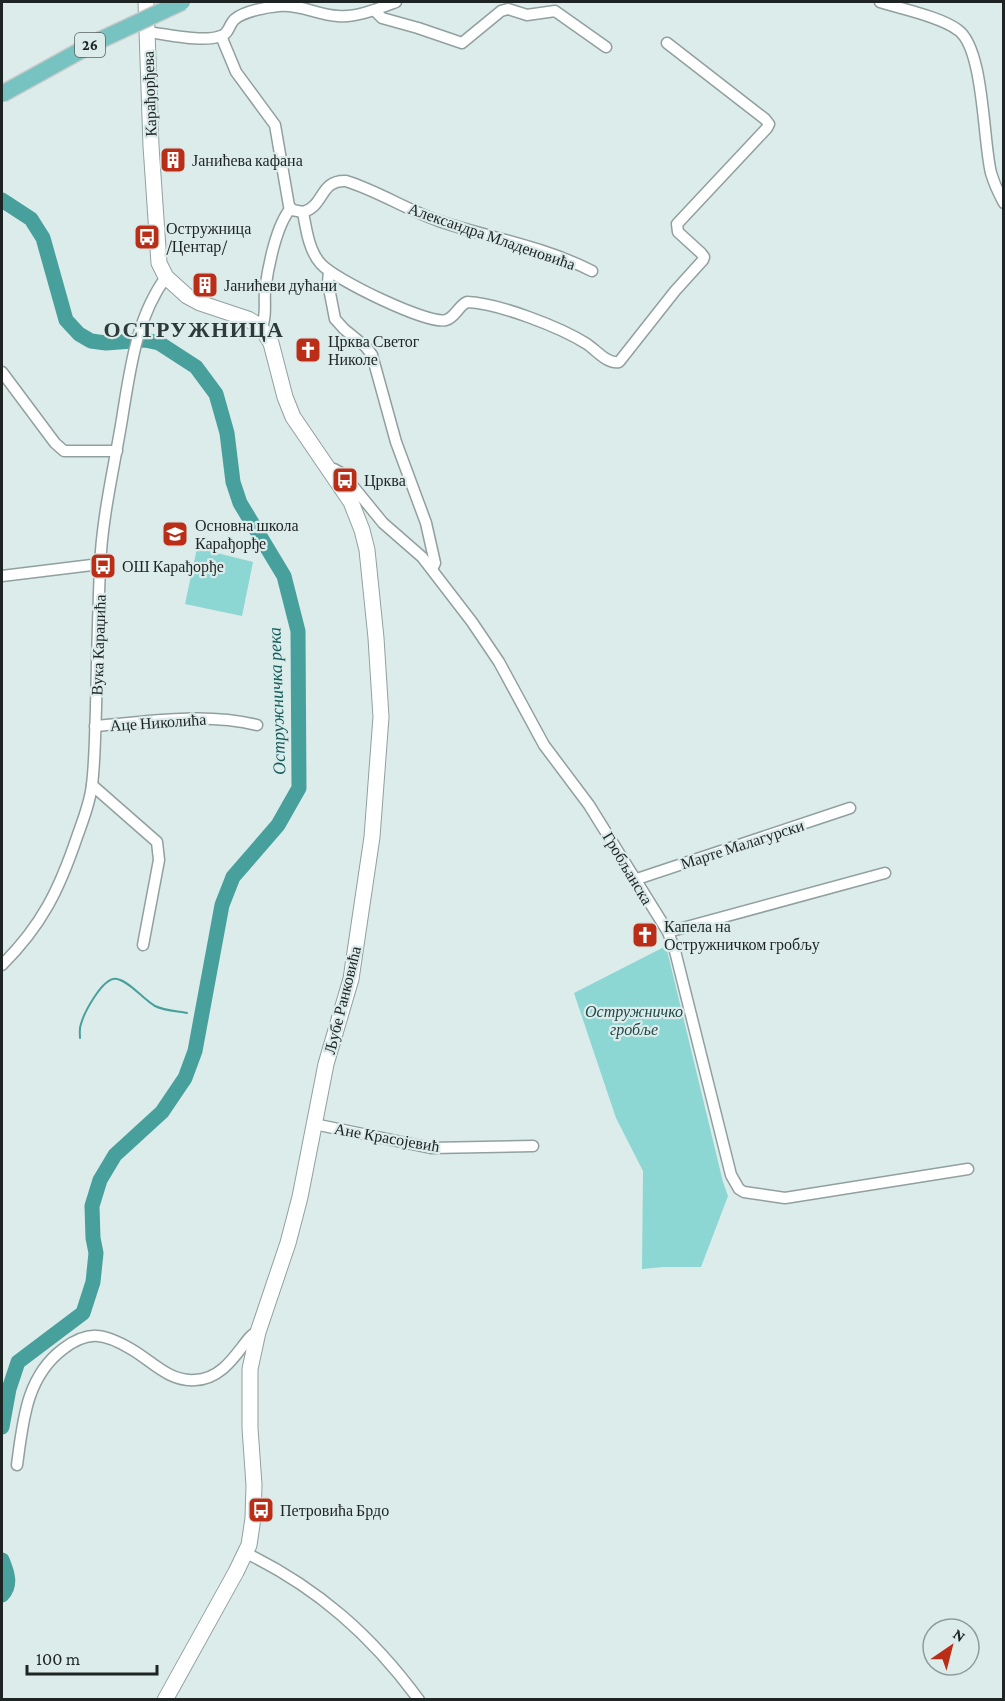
<svg xmlns="http://www.w3.org/2000/svg" width="1005" height="1701" font-family="'Crimson Pro',serif">
  <style>
    .green { fill: #8cd6d3 }
    .lines { fill: none; stroke-linecap: round; stroke-linejoin: round }
    .stream { stroke: #48a09d; stroke-width: 2 }
    .river { stroke: #48a09d; stroke-width: 15 }
    .street-casing { stroke: #91a09f; stroke-width: 13 }
    .secondary-casing { stroke: #91a09f; stroke-width: 17 }
    .street { stroke: #fff; stroke-width: 10 }
    .secondary { stroke: #fff; stroke-width: 15 }
    .primary-bridge-casing { stroke: #c9caca; stroke-width: 19; stroke-linecap: butt }
    .primary-bridge { stroke: #77c3c1; stroke-width: 16 }
    .labels { text-anchor: middle; stroke-width: 4.5; stroke-linejoin: round; paint-order: stroke }
    .shield { fill: #dceceb; stroke: #57605f; stroke-width: 1.5 }
    .shield-label { font-size: 15px; font-weight: bold; fill: #1e2423 }
    .street-label { font-size: 16px; fill: #1e2423; stroke: #dceceb }
    .poi-label { font-size: 16px; fill: #1e2423; stroke: #dceceb; text-anchor: start }
    .park-label { font-size: 16px; font-style: italic; fill: #1f4746; stroke: #dceceb }
    .water-label { font-size: 18px; font-style: italic; fill: #135d5c; stroke: #dceceb }
    .district-label { font-size: 22px; font-weight: bold; letter-spacing: 1.5px; fill: #2d3a39; stroke: #dceceb }
  </style>
  <rect width="100%" height="100%" fill="#dceceb"/>
  <g class="green">
    <polygon points="197,548 253,562 242,616 185,604"/>
    <polygon points="666,946 723,1182 728,1196 701,1267 663,1267 642,1269 643,1171 616,1118 574,993"/>
  </g>
  <g class="lines">
    <path class="stream" d="M80 1038C80 1034 79 1028 81 1024 84 1013 103 976 117 979 129 981 144 1000 155 1006 165 1011 177 1011 187 1013"/>
    <g class="river">
      <polyline points="2,200 31,219 43,238 66,320 79,334 91,341 106,343 145,340 159,343 196,367 216,394 227,433 233,482 240,503 284,576 298,631 299,788 278,825 233,877 222,905 195,1051 185,1078 162,1112 115,1155 100,1180 92,1206 93,1238 96,1253 93,1282 83,1313 18,1362 9,1389 2,1427"/>
      <path d="M2 1560C7 1572 12 1585 2 1595"/>
    </g>
    <g class="street-casing">
      <g id="street">
        <path d="M880 2C902 9 941 17 958 30 984 48 983 141 991 173 994 183 999 194 1004 203"/>
        <polyline points="374,10 382,18 418,28 462,43 501,11 508,9 527,15 555,11 606,47"/>
        <path d="M147 32C167 34 202 43 221 36 229 34 229 24 235 19 245 11 267 7 279 6 300 4 318 15 338 16 356 18 380 8 396 2"/>
        <polyline points="221,36 236,72 275,125 289,206 292,210 303,212"/>
        <path d="M303 212C306 229 309 251 321 264 334 279 428 325 446 320 456 317 458 306 467 302 498 303 560 327 587 344 597 351 607 364 619 362L675 291 703 260 704 257 701 253 678 232 677 224 767 128 769 124 765 119 667 43"/>
        <path d="M303 212C325 206 319 180 346 181 378 191 407 210 439 221 490 238 543 246 592 271"/>
        <polyline points="329,271 328,283 335,319 344,329 366,347 372,355 396,442 426,523 435,563 432,569"/>
        <path d="M261 328C267 318 264 302 265 290 268 268 276 225 291 208"/>
        <polyline points="2,372 55,443 64,451 117,451"/>
        <polyline points="329,470 334,469 343,474 383,523 422,557 472,622 499,662 544,745 589,805 668,932 675,951 731,1175 739,1189 744,1192 785,1198 968,1169"/>
        <polyline points="2,576 100,564"/>
        <path d="M95 726C149 722 203 712 257 725"/>
        <polyline points="92,785 157,842 159,860 143,945"/>
        <polyline points="634,880 850,808"/>
        <polyline points="668,932 885,873"/>
        <path d="M2 965C42 925 59 890 77 837 83 820 90 803 92 785 95 760 95 733 96 708 97 661 98 614 100 567 102 517 114 468 122 419 130 370 136 318 166 277"/>
        <polyline points="314,1124 431,1148 533,1146"/>
        <path d="M17 1465C23 1421 26 1377 63 1349 88 1330 104 1333 131 1349 152 1361 169 1382 195 1380 231 1379 245 1333 258 1332"/>
        <path d="M246 1553C318 1588 372 1636 419 1700"/>
      </g>
    </g>
    <g class="secondary-casing">
      <polyline id="secondary" points="146,2 151,146 159,263 166,277 187,296 200,303 248,319 258,325 266,335 271,343 285,397 293,417 351,502 362,530 367,550 376,638 381,717 372,837 351,979 326,1064 300,1197 288,1243 258,1332 250,1369 250,1428 254,1485 253,1518 249,1545 236,1572 165,1700"/>
    </g>
    <use href="#street" class="street"/>
    <use href="#secondary" class="secondary"/>
    <g class="primary-bridge-casing">
      <polyline id="primary-bridge" points="2,94 96,42 182,2"/>
    </g>
    <use href="#primary-bridge" class="primary-bridge"/>
  </g>
  <defs>
    <g id="building-square" transform="scale(1.35)"><rect x="-9" y="-9" width="18" height="18" rx="4" fill="#ba2e17" stroke="#dceceb"/><path d="M-4-6H4V6H1V3H-1V6H-4ZM-2.5-4.3h1.7v1.8h-1.7ZM.8-4.3h1.7v1.8H.8ZM-2.5-1h1.7V.8h-1.7ZM.8-1h1.7V.8H.8Z" fill="#fff"/></g>
    <g id="bus-square" transform="scale(1.35)"><rect x="-9" y="-9" width="18" height="18" rx="4" fill="#ba2e17" stroke="#dceceb"/><path d="M-5-6H5V4H4V6H2V4H-2V6H-4V4H-5ZM-3.5-4V0h7V-4ZM-3.5 1.2v1.5H-2V1.2ZM2 1.2v1.5H3.5V1.2Z" fill="#fff"/></g>
    <g id="church-square" transform="scale(1.35)"><rect x="-9" y="-9" width="18" height="18" rx="4" fill="#ba2e17" stroke="#dceceb"/><path d="M-1.2-6h2.4v3.5h3.3v2.4h-3.3V6h-2.4V-.1h-3.3v-2.4h3.3Z" fill="#fff"/></g>
    <g id="school-square" transform="scale(1.35)"><rect x="-9" y="-9" width="18" height="18" rx="4" fill="#ba2e17" stroke="#dceceb"/><path d="M0-5L7-2L0 1L-7-2ZM-4 1L0 2.5L4 1V4Q0 6-4 4Z" fill="#fff"/></g>
  </defs>
  <g fill-rule="evenodd">
    <use href="#building-square" x="173" y="160"/>
    <use href="#bus-square" x="147" y="237"/>
    <use href="#building-square" x="205" y="285"/>
    <use href="#church-square" x="308" y="350"/>
    <use href="#bus-square" x="345" y="480"/>
    <use href="#school-square" x="175" y="534"/>
    <use href="#bus-square" x="103" y="566"/>
    <use href="#church-square" x="645" y="935"/>
    <use href="#bus-square" x="261" y="1510"/>
  </g>
  <g class="labels">
    <rect class="shield" x="75" y="33" width="30" height="24" rx="4.5"/>
    <g class="shield-label">
      <text x="90" y="50">26</text>
    </g>
    <g class="street-label">
      <text transform="translate(149 94) rotate(-92)" y="6">Карађорђева</text>
      <text transform="translate(492 236) rotate(19)" y="6">Александра Младеновића</text>
      <text transform="translate(98 645) rotate(-88)" y="6">Вука Караџића</text>
      <text transform="translate(158 722) rotate(-4)" y="6">Аце Николића</text>
      <text transform="translate(742 844) rotate(-18)" y="6">Марте Малагурски</text>
      <text transform="translate(628 868) rotate(59)" y="6">Гробљанска</text>
      <text transform="translate(342 1000) rotate(-76)" y="6">Љубе Ранковића</text>
      <text transform="translate(387 1137) rotate(10)" y="6">Ане Красојевић</text>
    </g>
    <g class="poi-label">
      <text x="192" y="166">Јанићева кафана</text>
      <text x="166" y="234">Остружница<tspan x="166" dy="18">/Центар/</tspan></text>
      <text x="224" y="291">Јанићеви дућани</text>
      <text x="328" y="347">Црква Светог<tspan x="328" dy="18">Николе</tspan></text>
      <text x="364" y="486">Црква</text>
      <text x="195" y="531">Основна школа<tspan x="195" dy="18">Карађорђе</tspan></text>
      <text x="122" y="572">ОШ Карађорђе</text>
      <text x="664" y="932">Капела на<tspan x="664" dy="18">Остружничком гробљу</tspan></text>
      <text x="280" y="1516">Петровића Брдо</text>
    </g>
    <g class="park-label">
      <text x="634" y="1017">Остружничко<tspan x="634" dy="18">гробље</tspan></text>
    </g>
    <g class="water-label">
      <text transform="translate(277 701) rotate(-92)" y="6">Остружничка река</text>
    </g>
    <g class="district-label">
      <text x="194" y="337">ОСТРУЖНИЦА</text>
    </g>
  </g>
  <rect width="1005" height="1701" fill="none" stroke="#1e2423" stroke-width="6"/>
  <g transform="translate(951 1647) rotate(35)"><circle r="28" fill="#dceceb" stroke="#909c9b" stroke-width="1.5"/>
  <path d="M0-4.5L10 22L0 15L-10 22Z" fill="#ba2e17"/>
  <text y="-9" font-size="16" font-weight="bold" text-anchor="middle" fill="#1e2423">N</text>
  </g>
  <path d="M27 1665v9h130v-9" fill="none" stroke="#1e2423" stroke-width="3"/>
  <text x="36" y="1665" font-size="18" fill="#1e2423" stroke="#dceceb" stroke-width="4.5" paint-order="stroke">100 m</text>
</svg>
